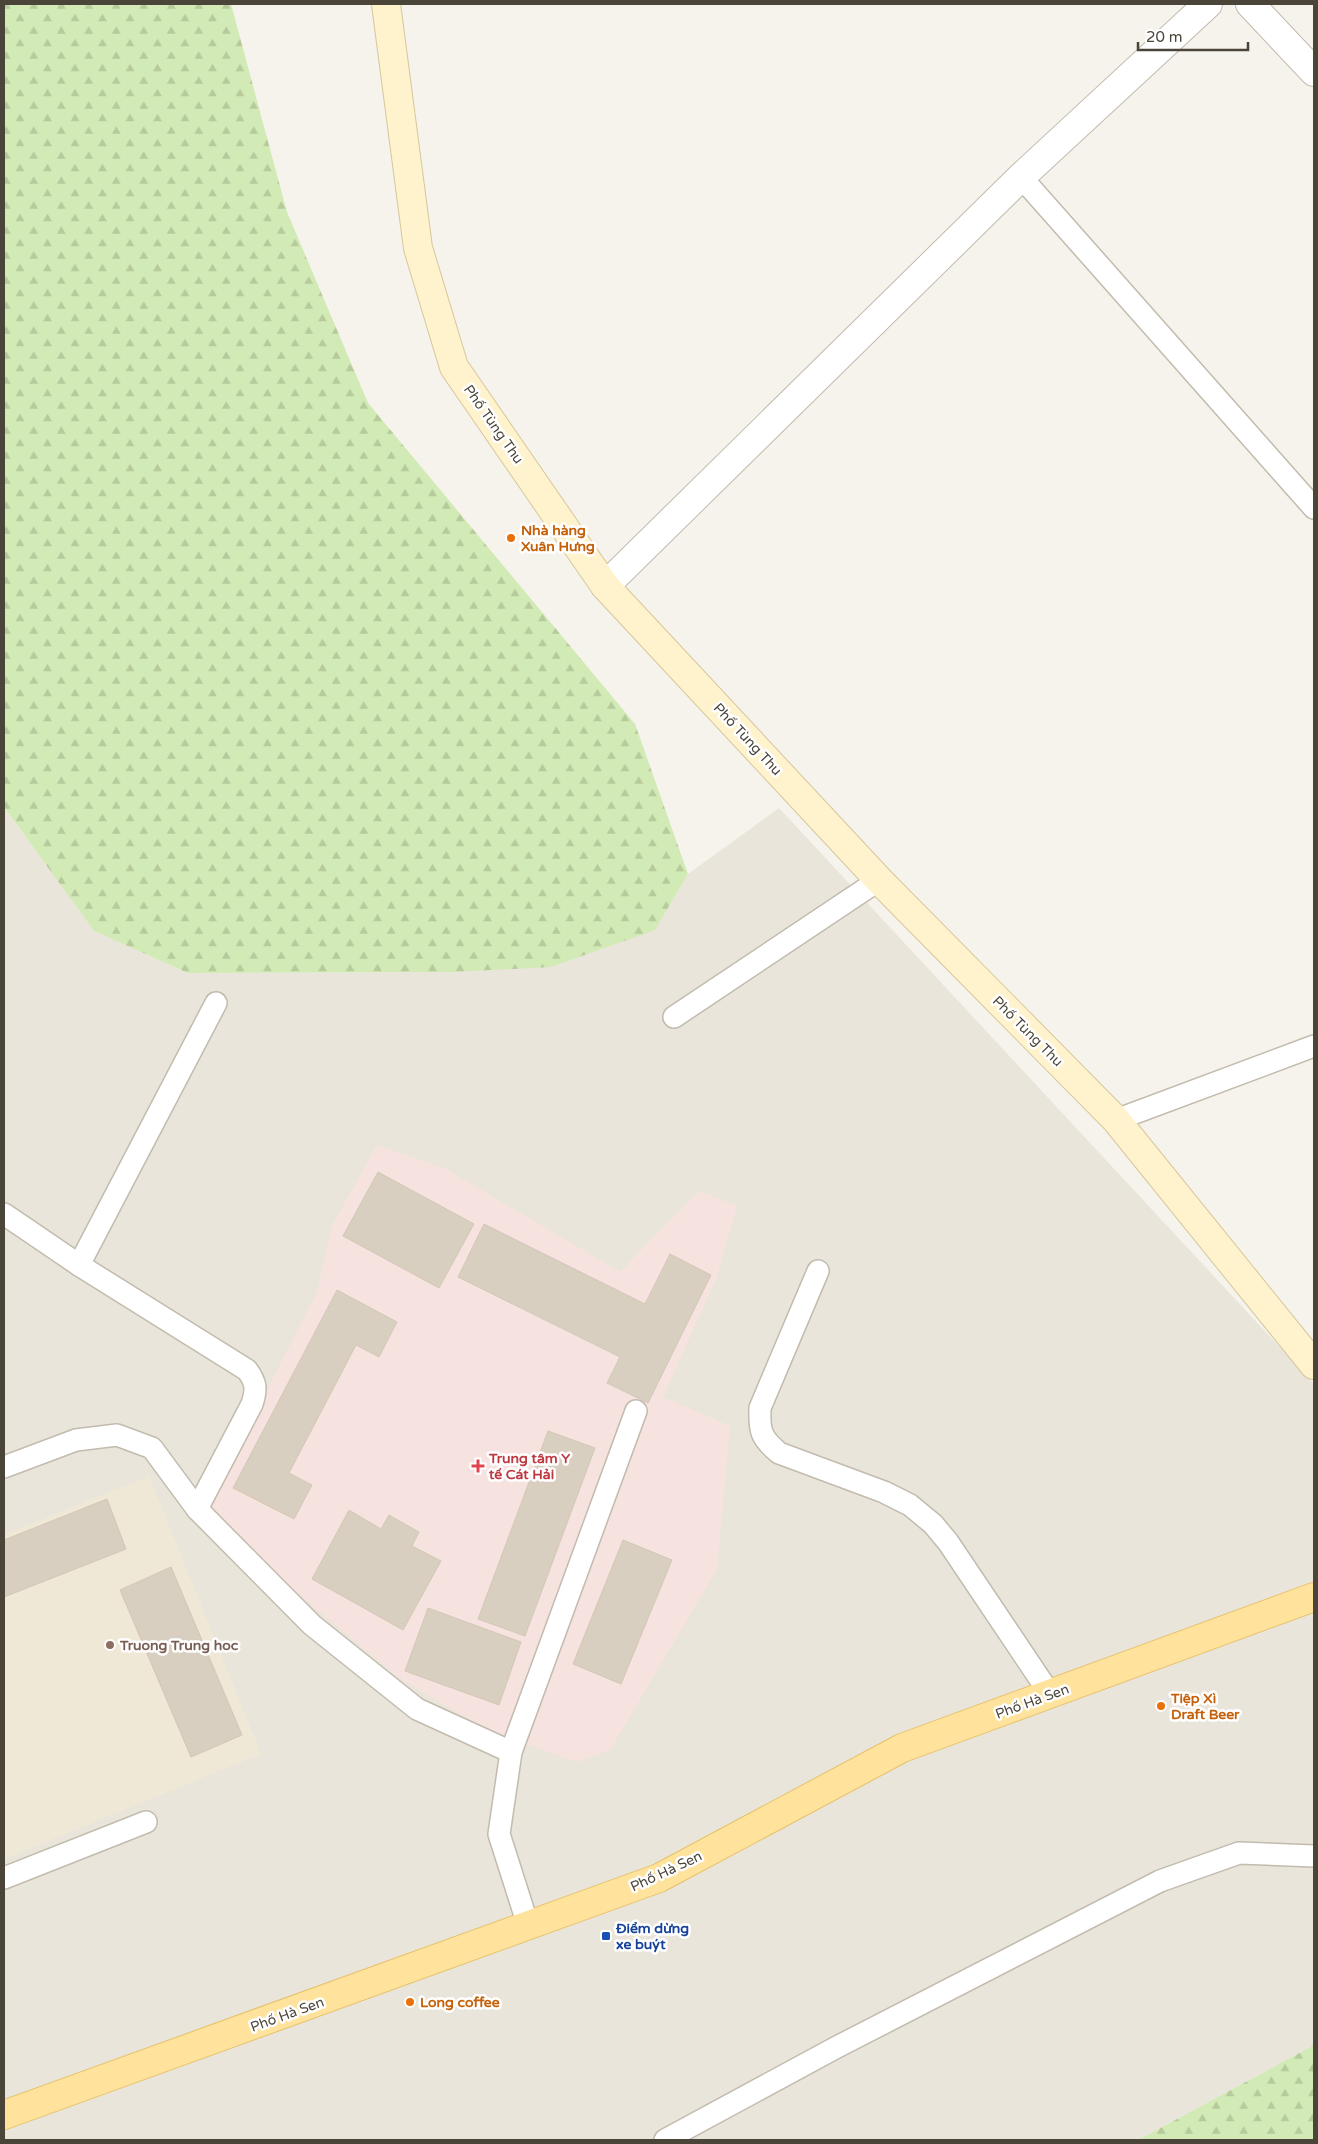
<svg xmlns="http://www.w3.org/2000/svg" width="1318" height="2144" font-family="'Varela Round',sans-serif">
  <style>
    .residential { fill: #eae5da }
    .education { fill: #efe8d6 }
    .medical { fill: #f6e3e0 }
    .forest { fill: url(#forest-firs) }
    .building { fill: #d8cfc1; stroke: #d3c7b4 }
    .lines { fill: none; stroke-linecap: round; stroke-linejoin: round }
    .service-casing { stroke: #c2bbae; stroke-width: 24 }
    .minor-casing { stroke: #c2bbae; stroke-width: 30 }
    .secondary-casing { stroke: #d6c79b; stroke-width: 30 }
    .primary-casing { stroke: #e6c16a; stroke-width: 30 }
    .service { stroke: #fff; stroke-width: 21 }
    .minor { stroke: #fff; stroke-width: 28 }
    .secondary { stroke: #fff3cd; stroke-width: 28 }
    .primary { stroke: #ffe39c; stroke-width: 28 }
    .food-dot { fill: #e8710a; stroke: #fff; stroke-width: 2 }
    .health-dot { fill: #e0444e; stroke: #fff; stroke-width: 2 }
    .education-dot { fill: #8d6e63; stroke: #fff; stroke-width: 2 }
    .transit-dot { fill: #1a4fb4; stroke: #fff; stroke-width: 2 }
    .labels { text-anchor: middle; stroke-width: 5; stroke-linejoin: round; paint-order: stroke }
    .street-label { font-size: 14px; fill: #4b4439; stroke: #fff }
    .food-label { font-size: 14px; font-weight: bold; fill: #c56008; stroke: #fff; text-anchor: start }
    .health-label { font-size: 14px; font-weight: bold; fill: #be3a42; stroke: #fff; text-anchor: start }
    .education-label { font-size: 14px; font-weight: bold; fill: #785e54; stroke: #fff; text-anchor: start }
    .transit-label { font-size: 14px; font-weight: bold; fill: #164399; stroke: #fff; text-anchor: start }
  </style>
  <defs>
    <pattern id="forest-firs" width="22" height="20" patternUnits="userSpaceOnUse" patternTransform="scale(1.25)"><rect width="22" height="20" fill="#d2eab5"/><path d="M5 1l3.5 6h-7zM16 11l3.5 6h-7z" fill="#b6ca9c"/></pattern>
  </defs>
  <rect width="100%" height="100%" fill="#f6f3ec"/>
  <polygon class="residential" points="4,807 94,931 188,973 453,972 655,930 688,874 779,808 1314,1384 1314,2045 1138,2140 4,2140"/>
  <polygon class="education" points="149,1476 261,1754 4,1859 4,1535"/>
  <polygon class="medical" points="377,1145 446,1169 620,1272 699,1191 737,1206 717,1276 663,1397 730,1426 717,1569 610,1750 577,1762 487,1730 399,1678 290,1587 209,1505 317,1292 332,1226"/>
  <g class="forest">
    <polygon points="4,4 231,4 287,212 368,403 635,724 688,874 655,930 551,967 453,972 188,973 94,931 4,807"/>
    <polygon points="1314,2045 1314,2140 1138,2140"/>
  </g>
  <g class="building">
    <polygon points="378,1172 474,1224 439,1288 343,1236"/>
    <polygon points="484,1224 645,1304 670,1254 711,1275 648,1403 607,1383 620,1357 458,1277"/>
    <polygon points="337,1290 397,1322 379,1357 356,1345 289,1473 312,1485 294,1519 233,1488"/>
    <polygon points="548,1431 595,1448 525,1636 478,1619"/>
    <polygon points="107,1499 126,1549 4,1597 4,1540"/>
    <polygon points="349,1510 381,1529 389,1515 419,1532 412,1546 441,1561 403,1630 312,1579"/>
    <polygon points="623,1540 672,1560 621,1684 573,1664"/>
    <polygon points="171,1567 242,1735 191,1757 120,1590"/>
    <polygon points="428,1608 521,1642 499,1705 405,1671"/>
  </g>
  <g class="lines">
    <g class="service-casing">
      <g id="service">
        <polyline points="1021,177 1314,508"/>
        <polyline points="674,1017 879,880"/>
        <polyline points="1116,1120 1314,1046"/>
        <path d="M4 1214 79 1265 247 1370C256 1382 257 1389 252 1404L197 1509 312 1625 417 1709 511 1752"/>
        <polyline points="79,1265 216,1003"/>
        <path d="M818 1271 760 1408C759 1431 761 1438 779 1453L884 1492 910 1505 933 1524 948 1542 1050 1694"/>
        <polyline points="4,1467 76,1440 117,1435 152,1448 197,1509"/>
        <polyline points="4,1878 146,1822"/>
        <polyline points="528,1925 499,1834 511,1752 636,1411"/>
        <polyline points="665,2140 837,2047 1160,1881 1239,1853 1314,1856"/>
      </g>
    </g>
    <g class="minor-casing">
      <g id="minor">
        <polyline points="1250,4 1314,72"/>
        <polyline points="605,586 1021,177 1208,4"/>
      </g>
    </g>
    <g class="secondary-casing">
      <polyline id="secondary" points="386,4 418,248 454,367 605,586 879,880 1116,1120 1314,1365"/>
    </g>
    <g class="primary-casing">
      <polyline id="primary" points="4,2115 659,1878 902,1748 1314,1597"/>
    </g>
    <use href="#service" class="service"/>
    <use href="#minor" class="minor"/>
    <use href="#secondary" class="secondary"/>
    <use href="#primary" class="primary"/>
  </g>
  <g class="food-dot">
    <circle cx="511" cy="538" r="5"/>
    <circle cx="1161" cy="1706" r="5"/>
    <circle cx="410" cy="2002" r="5"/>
  </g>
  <path class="health-dot" d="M475.5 1458.5h5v5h5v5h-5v5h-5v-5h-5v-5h5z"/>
  <circle class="education-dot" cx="110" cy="1645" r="5"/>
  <rect class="transit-dot" x="601" y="1931" width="10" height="10" rx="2.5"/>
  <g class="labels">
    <g class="street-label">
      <text transform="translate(494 424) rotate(55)" y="5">Phố Tùng Thu</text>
      <text transform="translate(748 739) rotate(47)" y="5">Phố Tùng Thu</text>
      <text transform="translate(1028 1031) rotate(45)" y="5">Phố Tùng Thu</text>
      <text transform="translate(1032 1701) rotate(-20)" y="5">Phố Hà Sen</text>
      <text transform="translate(666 1871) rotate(-25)" y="5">Phố Hà Sen</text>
      <text transform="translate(287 2014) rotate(-20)" y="5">Phố Hà Sen</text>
    </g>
    <g class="food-label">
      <text x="521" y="535">Nhà hàng<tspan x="521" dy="16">Xuân Hưng</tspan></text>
      <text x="1171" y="1703">Tiệp Xì<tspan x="1171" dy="16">Draft Beer</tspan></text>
      <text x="420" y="2007">Long coffee</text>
    </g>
    <g class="health-label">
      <text x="489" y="1463">Trung tâm Y<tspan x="489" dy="16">tế Cát Hải</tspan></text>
    </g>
    <g class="education-label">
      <text x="120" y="1650">Truong Trung hoc</text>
    </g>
    <g class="transit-label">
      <text x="616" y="1933">Điểm dừng<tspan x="616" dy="16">xe buýt</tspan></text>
    </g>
  </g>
  <rect width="1318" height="2144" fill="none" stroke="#4b4439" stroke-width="10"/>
  <path d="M1138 42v8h110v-8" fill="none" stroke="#4b4439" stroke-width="2.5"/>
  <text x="1146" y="42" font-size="15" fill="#4b4439" stroke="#ffffff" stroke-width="4" paint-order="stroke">20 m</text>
</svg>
